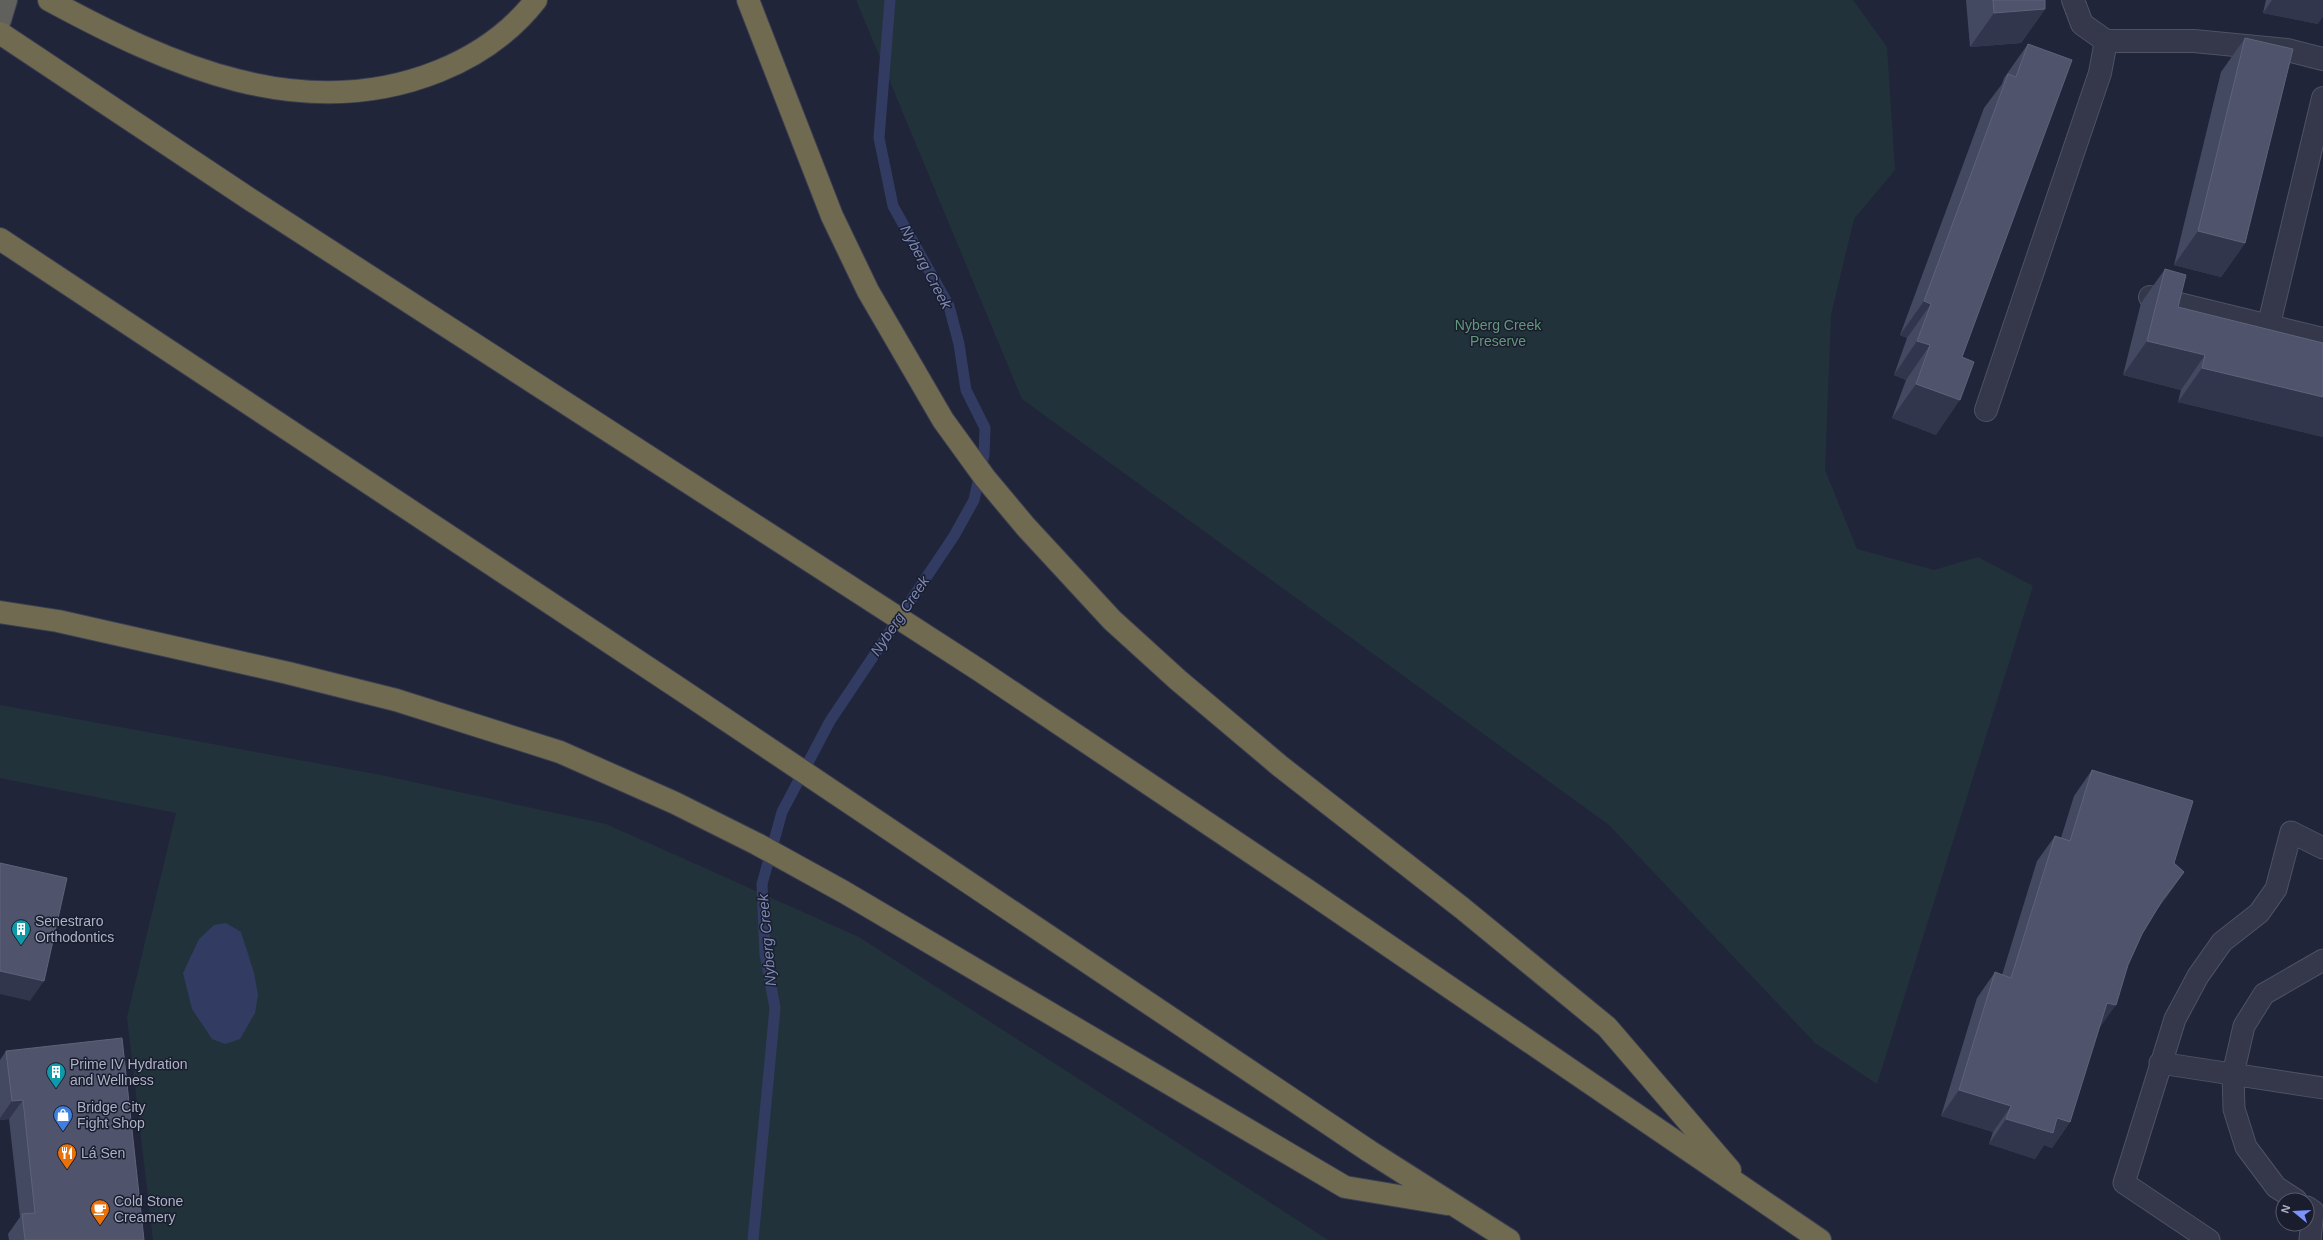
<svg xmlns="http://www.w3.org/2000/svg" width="2323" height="1240" font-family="Helvetica,sans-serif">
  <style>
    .green { fill: #22323b }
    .water { fill: #323c62 }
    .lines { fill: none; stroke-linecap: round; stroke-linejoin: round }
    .stream { stroke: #323c62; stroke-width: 11 }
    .service-casing { stroke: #4e5264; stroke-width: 23 }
    .minor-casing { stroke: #4e5264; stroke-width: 24 }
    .trunk-casing { stroke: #3b3f51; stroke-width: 24 }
    .motorway-casing { stroke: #3b3f51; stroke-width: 24 }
    .service { stroke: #34384a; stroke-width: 21 }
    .minor { stroke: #34384a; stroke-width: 22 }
    .trunk { stroke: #60605d; stroke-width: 22 }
    .motorway { stroke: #706b50; stroke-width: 22 }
    .wall { fill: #444962 }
    .shaded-wall { fill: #31364d }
    .building { fill: #4f546c; stroke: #5e637a }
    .labels { text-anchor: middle; stroke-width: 3; stroke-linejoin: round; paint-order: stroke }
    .park-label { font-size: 14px; fill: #64987b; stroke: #191d2e }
    .poi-label { font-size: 14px; fill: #aeb2c6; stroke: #191d2e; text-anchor: start }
    .water-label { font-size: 15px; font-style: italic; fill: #7c88b4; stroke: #191d2e }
  </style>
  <rect width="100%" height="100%" fill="#20253a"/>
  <g class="green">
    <polygon points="856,0 1853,0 1887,47 1895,170 1854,219 1831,315 1825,470 1857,549 1934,570 1978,557 2033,586 1877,1084 1815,1043 1609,825 1022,399"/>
    <polygon points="0,705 381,775 606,824 859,937 1328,1240 153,1240 127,1017 176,813 0,778"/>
  </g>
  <polygon class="water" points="226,923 241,932 254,973 258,995 255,1013 240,1039 225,1044 212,1039 192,1009 183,973 199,939 214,925"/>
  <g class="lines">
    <polyline class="stream" points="753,1240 775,1008 765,954 762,884 782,812 830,721 954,536 974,500 984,455 985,428 966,390 959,344 949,306 893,206 879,138 890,0"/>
    <g class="service-casing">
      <g id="service">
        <polyline points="2160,1063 2323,1088"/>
        <polyline points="2296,1200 2276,1187 2246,1147 2234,1109 2233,1074 2244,1026 2264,994 2323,960"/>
        <polyline points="2307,1207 2313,1211 2310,1240"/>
        <polyline points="2209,1240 2124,1183 2175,1019 2198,976 2222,942 2259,913 2276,889 2291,832 2323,848"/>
      </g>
    </g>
    <g class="minor-casing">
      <g id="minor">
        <polyline points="2073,0 2082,24 2106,41 2194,41 2287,50 2323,59"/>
        <polyline points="2150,297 2323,339"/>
        <polyline points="2269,324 2323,98"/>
        <polyline points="1986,410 2100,73 2106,41"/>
      </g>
    </g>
    <g class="trunk-casing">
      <polyline id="trunk" points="0,20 6,0"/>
    </g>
    <g class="motorway-casing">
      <g id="motorway">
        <path d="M49 0C169 65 303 126 439 71 476 56 511 32 536 0"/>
        <polyline points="748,0 832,216 868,291 943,420 985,478 1026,527 1112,620 1178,680 1280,766 1462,908 1607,1027 1730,1170"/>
        <polyline points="0,33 251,200 979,670 1307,890 1820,1240"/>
        <polyline points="0,239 680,689 1369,1151 1509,1240"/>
        <polyline points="0,612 58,621 288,673 396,700 560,752 675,803 757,844 844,892 1345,1187 1447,1204"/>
      </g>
    </g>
    <use href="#service" class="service"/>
    <use href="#minor" class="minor"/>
    <use href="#trunk" class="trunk"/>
    <use href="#motorway" class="motorway"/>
  </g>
  <g class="wall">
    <polygon points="1966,0 2045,0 2045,9 2021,43 1970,47"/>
    <polygon points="2266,0 2323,0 2318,24 2263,13"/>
    <polygon points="2245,38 2245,243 2221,277 2174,265 2221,72"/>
    <polygon points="2028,44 1962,357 1936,435 1892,418 1906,380 1894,375 1907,338 1900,335 1984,108 2002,84 2004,78"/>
    <polygon points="2165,269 2178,307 2323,343 2323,437 2178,402 2181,390 2123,375 2141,303"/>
    <polygon points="2092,770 2174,863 2184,872 2166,898 2155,912 2142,934 2098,1030 2070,1122 2052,1148 2044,1145 2035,1159 1989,1144 1993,1132 1941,1116 1977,998 1995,972 2002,975 2037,861 2055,836 2061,838 2074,796"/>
    <polygon points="6,1051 144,1240 9,1240 8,1234 20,1217 9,1119 0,1120 0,1060"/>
  </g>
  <g class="shaded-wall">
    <polygon points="2272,0 2323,0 2323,17 2318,24 2263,13"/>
    <polygon points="2045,9 2021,43 1970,47 1994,13"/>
    <polygon points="2198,231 2245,243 2221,277 2174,265"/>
    <polygon points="1924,301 1931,304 1907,338 1900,335"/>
    <polygon points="1917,341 1930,345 1906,380 1894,375"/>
    <polygon points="2147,341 2205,355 2181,390 2123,375"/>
    <polygon points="2202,368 2323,397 2323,437 2178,402"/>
    <polygon points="1916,384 1960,400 1936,435 1892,418"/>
    <polygon points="2184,872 2166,898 2144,926 2162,901"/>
    <polygon points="0,971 44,981 30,1001 0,994"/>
    <polygon points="2107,1003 2116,1005 2098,1030"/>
    <polygon points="1959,1090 2011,1106 1993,1132 1941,1116"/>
    <polygon points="23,1100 9,1119 0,1120 0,1118 12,1101"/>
    <polygon points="2057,1118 2070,1122 2052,1148 2044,1145 2035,1159 1989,1144 2006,1119"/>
  </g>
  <g class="building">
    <polygon points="1993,0 2045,0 2045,9 1994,13"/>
    <polygon points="2245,38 2293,49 2245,243 2198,231"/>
    <polygon points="2028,44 2072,60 1962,357 1974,362 1960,400 1916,384 1930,345 1917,341 1931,304 1924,301 2008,74 2016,77"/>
    <polygon points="2165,269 2186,275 2178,307 2323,343 2323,397 2202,368 2205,355 2147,341"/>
    <polygon points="2092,770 2193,801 2174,863 2184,872 2162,901 2142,934 2128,965 2116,1005 2107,1003 2070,1122 2057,1118 2053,1133 2006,1119 2011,1106 1959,1090 1995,972 2011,978 2055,836 2070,841"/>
    <polygon points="0,863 67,878 44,981 0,971"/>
    <polygon points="122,1038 144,1240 25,1240 22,1214 35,1213 23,1100 12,1101 6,1051"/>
  </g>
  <defs>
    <g id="building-pin" transform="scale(1)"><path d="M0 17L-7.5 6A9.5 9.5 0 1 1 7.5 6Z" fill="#0f9aa8" stroke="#191d2e"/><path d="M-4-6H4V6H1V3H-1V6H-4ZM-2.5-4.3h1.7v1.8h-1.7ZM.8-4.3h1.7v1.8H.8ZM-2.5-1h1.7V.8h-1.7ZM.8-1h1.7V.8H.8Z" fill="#fff"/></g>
    <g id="shop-pin" transform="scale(1)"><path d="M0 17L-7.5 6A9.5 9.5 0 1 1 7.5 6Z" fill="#3f7fe0" stroke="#191d2e"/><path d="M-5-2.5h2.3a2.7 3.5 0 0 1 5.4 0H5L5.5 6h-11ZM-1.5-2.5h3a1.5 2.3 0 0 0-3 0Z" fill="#fff"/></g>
    <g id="restaurant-pin" transform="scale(1)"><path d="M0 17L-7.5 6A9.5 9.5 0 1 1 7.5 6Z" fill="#e8710a" stroke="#191d2e"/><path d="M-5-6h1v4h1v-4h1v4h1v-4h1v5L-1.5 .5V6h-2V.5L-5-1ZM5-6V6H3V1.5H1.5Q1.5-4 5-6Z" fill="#fff"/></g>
    <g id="cafe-pin" transform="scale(1)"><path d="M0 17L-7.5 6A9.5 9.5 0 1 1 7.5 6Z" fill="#e8710a" stroke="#191d2e"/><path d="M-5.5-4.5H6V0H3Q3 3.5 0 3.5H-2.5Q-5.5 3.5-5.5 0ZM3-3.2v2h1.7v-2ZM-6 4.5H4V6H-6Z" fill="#fff"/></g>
  </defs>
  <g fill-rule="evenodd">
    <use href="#building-pin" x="21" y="929"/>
    <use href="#building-pin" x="56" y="1072"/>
    <use href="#shop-pin" x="63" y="1115"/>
    <use href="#restaurant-pin" x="67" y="1153"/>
    <use href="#cafe-pin" x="100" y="1209"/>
  </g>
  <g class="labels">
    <g class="park-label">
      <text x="1498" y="330">Nyberg Creek<tspan x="1498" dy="16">Preserve</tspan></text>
    </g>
    <g class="poi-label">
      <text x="35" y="926">Senestraro<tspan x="35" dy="16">Orthodontics</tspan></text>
      <text x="70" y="1069">Prime IV Hydration<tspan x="70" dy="16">and Wellness</tspan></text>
      <text x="77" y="1112">Bridge City<tspan x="77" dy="16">Fight Shop</tspan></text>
      <text x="81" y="1158">Lá Sen</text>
      <text x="114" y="1206">Cold Stone<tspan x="114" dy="16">Creamery</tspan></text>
    </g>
    <g class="water-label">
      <text transform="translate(926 267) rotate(62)" y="5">Nyberg Creek</text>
      <text transform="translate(900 616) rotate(-56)" y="5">Nyberg Creek</text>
      <text transform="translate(767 940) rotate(-95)" y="5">Nyberg Creek</text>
    </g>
  </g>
  <g transform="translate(2295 1212) rotate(288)"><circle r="19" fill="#191d2e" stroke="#55596b"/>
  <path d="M0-3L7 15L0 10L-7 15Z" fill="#7d93fc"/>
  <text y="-6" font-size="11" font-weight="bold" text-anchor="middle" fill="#aeb2c6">N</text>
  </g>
</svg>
